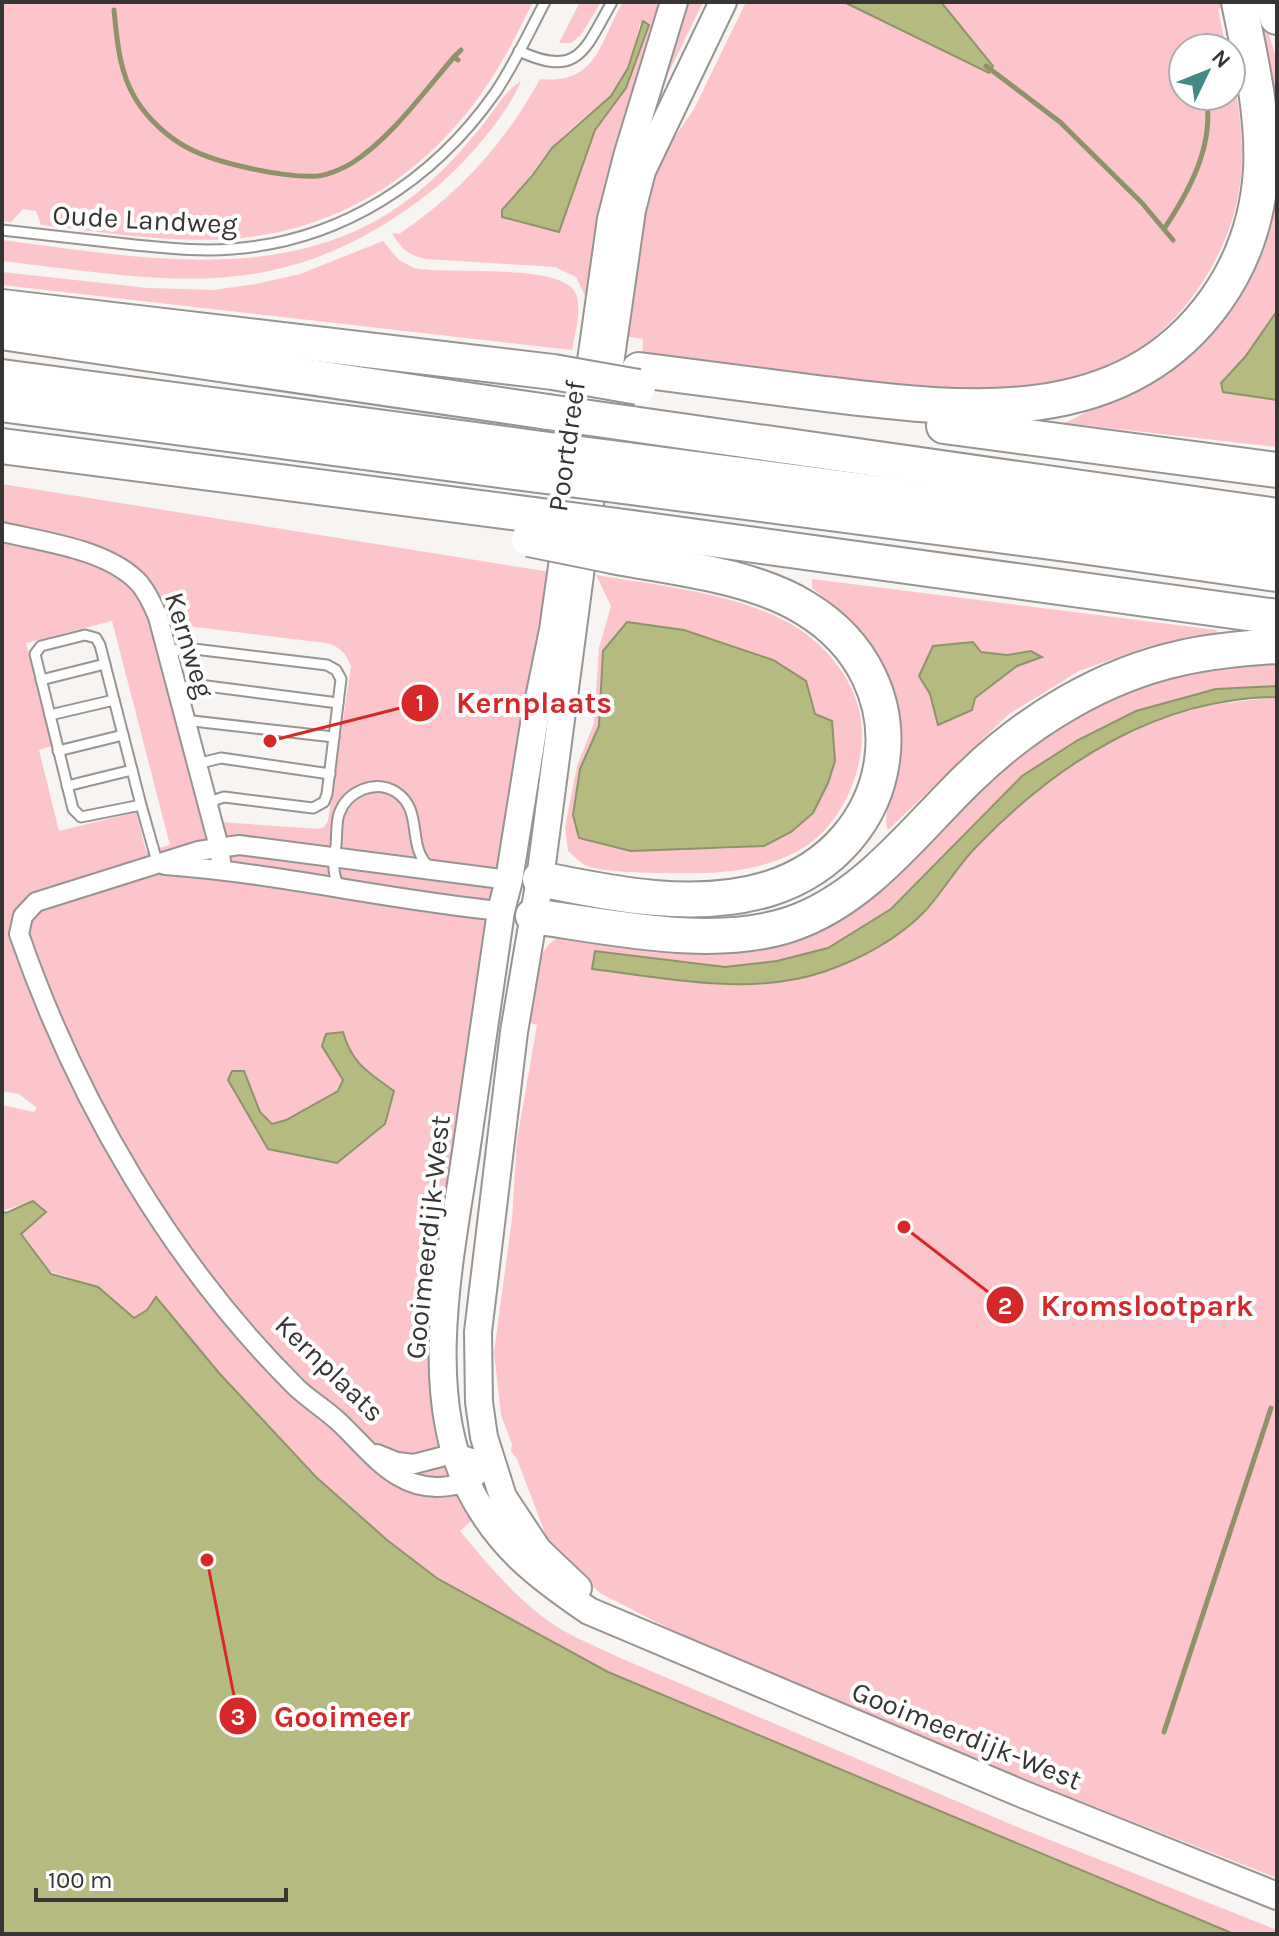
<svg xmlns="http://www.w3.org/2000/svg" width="1279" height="1936" font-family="Karla,sans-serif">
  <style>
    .green { fill: #fbc5cb; fill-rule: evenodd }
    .water { fill: #b5bb80; stroke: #8f9369; stroke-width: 2 }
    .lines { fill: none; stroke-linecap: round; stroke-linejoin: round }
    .stream { stroke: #8f9369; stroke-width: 5 }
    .lane-casing { stroke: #979492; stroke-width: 13 }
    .street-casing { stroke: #979492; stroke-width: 22 }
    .secondary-casing { stroke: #979492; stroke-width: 30 }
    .highway-casing { stroke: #979492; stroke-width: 38 }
    .lane { stroke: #fff; stroke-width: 9 }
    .street { stroke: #fff; stroke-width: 18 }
    .secondary { stroke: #fff; stroke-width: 26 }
    .highway { stroke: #fff; stroke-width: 34 }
    .highway-bridge-casing { stroke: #979492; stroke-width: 38; stroke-linecap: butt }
    .highway-bridge { stroke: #fff; stroke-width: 34 }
    .labels { text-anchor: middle; stroke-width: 8; stroke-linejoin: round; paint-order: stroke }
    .street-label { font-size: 28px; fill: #373534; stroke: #fff }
    .leader { fill: none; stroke: #d62828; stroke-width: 3 }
    .callout-dot { fill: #d62828; stroke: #fff; stroke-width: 3 }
    .mark-label { font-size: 24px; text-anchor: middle; font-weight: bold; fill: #fff }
    .callout-label { font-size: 30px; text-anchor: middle; font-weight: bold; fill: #d62828; stroke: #fff; stroke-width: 8; stroke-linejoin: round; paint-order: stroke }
  </style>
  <rect width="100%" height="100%" fill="#f7f4f1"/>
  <g class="green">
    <path d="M2 2H533C519 29 506 57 489 82 430 173 338 232 229 239 167 243 103 232 41 225L36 211 23 209 11 222 2 221Z"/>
    <polygon points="580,2 601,2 581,35 571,43 559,43"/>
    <path d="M623 2H667L587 300 576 277 555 267 426 259C408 256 400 247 392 233L399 234C459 194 506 142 540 79 597 85 599 43 623 2ZM640 24 648 26 626 88 595 130 559 232 504 218C522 186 544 154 571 129 590 112 611 101 624 77 633 61 635 41 640 24Z"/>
    <polygon points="685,2 703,2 666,78 661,98 653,103"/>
    <path d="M746 2H843L926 43 993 66 941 2H1222L1224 7 1218 9 1226 48H1183V96H1231V69C1249 146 1248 209 1205 278 1169 336 1123 366 1057 384 1046 387 1033 391 1022 392 961 396 901 387 841 380 774 373 708 365 642 357L643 339 624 336 632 263 657 163 694 109Z"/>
    <polygon points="1249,2 1259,2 1277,61 1277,311 1245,357 1220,386 1226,393 1277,400 1277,447 1065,423 1141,385 1254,252"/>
    <path d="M521 81C505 119 461 168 429 193 282 307 172 281 2 261V240C142 258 299 290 418 192 443 172 464 148 485 122 496 108 505 91 521 81Z"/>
    <path d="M383 241 399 260 414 268C446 275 564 262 576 294 582 310 575 333 572 350L2 285V272L148 288 213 290 256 284 300 274Z"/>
    <path d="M2 484 550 572 439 1368 477 1516 460 1531C490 1567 521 1605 562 1630 580 1640 600 1648 618 1657L1015 1826 1277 1930V1934H1234L608 1672 438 1579 387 1540 316 1477 219 1373 157 1297 147 1310 134 1318 94 1286 49 1271 21 1234 45 1212 30 1202 2 1211V1105L34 1112 37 1108 19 1094 2 1091ZM112 621 170 845 146 851 136 812 59 831 39 750 52 746 26 643ZM188 626 326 643C339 646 346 653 351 666L328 821 324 827 319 829 220 822 175 641 179 631ZM343 1032C353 1064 368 1073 394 1091L268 1149 244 1071 260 1112 272 1124 286 1120 338 1091 343 1080 323 1046 327 1034Z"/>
    <path d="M596 575C661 586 758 595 810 637 832 655 850 678 858 706 873 757 844 828 796 852 755 873 710 874 665 873 646 873 603 872 587 866 580 863 573 855 568 851L565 827 577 766 594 723 599 648 611 606ZM627 622 684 630 773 660 815 714 764 846 723 849 679 848 580 769 599 726 603 651Z"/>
    <path d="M812 579 1217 630 1216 638 1149 646 1079 671 1009 714 888 830C881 813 895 794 897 776 903 743 893 685 877 655 866 632 832 603 812 588ZM1031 651 1041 658 1017 666 975 698 972 710 938 725 930 694 981 652 1007 655Z"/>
    <path d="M1277 658V686L1216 689 1022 776 891 909 828 948 777 961 725 967 596 951 592 968 711 982 766 984 923 913 974 849 1028 796 1078 759 1144 724 1210 705 1277 697V1878L1016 1776 720 1655 600 1593 551 1549 517 1459 511 1451 512 1444 501 1415 494 1352 512 1219 517 1140 537 1025 528 1022C532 998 532 946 561 937 568 935 580 937 587 938L861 903 901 872 987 779 1048 726 1164 674Z"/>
  </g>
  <g class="water">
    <polygon points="844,2 941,2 993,66 989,73"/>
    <polygon points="643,21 649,25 626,88 595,130 559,232 502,217 502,210 532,176 552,148 611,96 628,68"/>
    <polygon points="1277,311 1277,400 1223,392 1221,383 1245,357"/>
    <polygon points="627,622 684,630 773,660 806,681 815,714 832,721 835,761 828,783 813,813 791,832 764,846 631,851 579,838 573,815 580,769 599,726 603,651"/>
    <polygon points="973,642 981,652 1007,655 1031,651 1042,657 1017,666 975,698 972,710 938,725 930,694 919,676 933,646"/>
    <path d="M1277 686V697C1158 698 1057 763 977 846 957 866 943 892 924 912 898 939 860 959 826 971 752 997 668 978 592 969L595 951 725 967 777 961 828 948 891 909 1022 776 1078 740 1136 711 1216 689Z"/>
    <path d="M343 1032C352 1064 368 1072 394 1091L385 1124 337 1163 268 1149 228 1080 232 1071H244L260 1112 272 1124 286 1120 338 1091 343 1080 322 1046 326 1034Z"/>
    <polygon points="33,1201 46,1212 21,1234 51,1274 98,1287 134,1318 147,1310 156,1297 219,1373 316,1477 387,1540 438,1579 608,1672 1234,1934 2,1934 2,1211 6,1213"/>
  </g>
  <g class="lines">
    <g class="stream">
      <path d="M114 10C117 40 119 71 135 98 147 118 167 137 188 148 218 164 285 178 318 176 328 175 344 168 352 163 392 137 423 93 454 57"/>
      <polyline points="458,60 454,57 461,50"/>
      <polyline points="986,66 1060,122 1142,203 1173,240"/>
      <path d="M1164 229C1190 190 1215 144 1206 96"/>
      <polyline points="1164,1732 1271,1408"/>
    </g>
    <g class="lane-casing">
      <g id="lane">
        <path d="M519 51C579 79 585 49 612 2"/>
        <path d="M2 230C46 235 91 240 135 245 167 248 200 252 232 249 341 241 433 181 495 93 514 65 529 32 545 2"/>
        <polygon points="85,635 96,638 100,645 141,805 81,817 73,809 35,654 41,646"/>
        <polyline points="170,657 178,649 186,648 327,665 336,670 341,679 327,794 324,802 313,808 224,797 215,800 210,808"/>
        <polyline points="41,680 105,664"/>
        <polyline points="176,688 199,685 338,703"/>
        <polyline points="50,715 114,700"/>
        <polyline points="184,720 334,737"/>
        <polyline points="58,751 123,735"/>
        <polyline points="196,764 221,758 330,774"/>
        <polyline points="67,786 132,770"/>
        <polyline points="141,805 158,865"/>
        <path d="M340 887C331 873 334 861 336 845 337 835 336 823 339 814 347 791 375 779 396 792 425 811 405 848 431 868"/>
      </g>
    </g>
    <g class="street-casing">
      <g id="street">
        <path d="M2 532C45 542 110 550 140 584 148 594 153 605 158 617L219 847 222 869"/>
        <path d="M165 865C277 873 388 900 501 911"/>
        <polyline points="377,1454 397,1462 414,1464 456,1453 491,1464"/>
        <path d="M491 1464C483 1470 475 1479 467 1483 462 1485 454 1485 449 1486 398 1494 372 1453 339 1422 326 1410 310 1400 297 1388 171 1263 77 1101 19 934L23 916 36 902 198 851 239 845 509 880"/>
      </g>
    </g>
    <g class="secondary-casing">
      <g id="secondary">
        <path d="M674 2 628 153 611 219 553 630 535 718 509 880 501 911C489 989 478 1067 467 1145 452 1250 420 1387 468 1486 497 1545 536 1575 589 1611L1020 1793 1277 1896"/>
        <polyline points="578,1588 538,1550 503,1497 484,1437 479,1402 478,1332 514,1032 540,879 581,567 632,210 642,171 723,2"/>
      </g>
    </g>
    <g class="highway-casing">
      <g id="highway">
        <polyline points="1272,2 1277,17"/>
        <polyline points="2,307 553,372"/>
        <polyline points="2,332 548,412"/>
        <path d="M639 370C701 378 763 386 825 394 964 411 1123 431 1216 300 1243 262 1258 217 1261 170 1264 114 1250 57 1239 2"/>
        <polyline points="2,377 542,449"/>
        <polyline points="2,404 538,475"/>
        <polyline points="632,424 1277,516"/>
        <polyline points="944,426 1277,470"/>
        <polyline points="2,446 534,515"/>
        <polyline points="627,460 1277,546"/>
        <polyline points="623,486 1074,545 1277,574"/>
        <polyline points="617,526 1277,617"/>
        <path d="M540 879C612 894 696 911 768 889 902 847 926 681 805 608 752 575 674 568 613 556"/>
        <path d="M533 916C611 927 715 950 791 924 867 898 916 828 972 775 1029 720 1103 675 1181 658 1212 651 1245 648 1277 646"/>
      </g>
    </g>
    <use href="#lane" class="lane"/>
    <use href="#street" class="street"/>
    <use href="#secondary" class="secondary"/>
    <use href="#highway" class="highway"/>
    <g class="highway-bridge-casing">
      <g id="highway-bridge">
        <polyline points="553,372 638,387"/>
        <polyline points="548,412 632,424"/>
        <polyline points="542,449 627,460"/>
        <polyline points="538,475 623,486"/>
        <polyline points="534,515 617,526"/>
        <polyline points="529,539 613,556"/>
      </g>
    </g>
    <use href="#highway-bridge" class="highway-bridge"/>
  </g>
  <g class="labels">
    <g class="street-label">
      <text transform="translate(145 219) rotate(3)" y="10">Oude Landweg</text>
      <text transform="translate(566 446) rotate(-82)" y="10">Poortdreef</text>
      <text transform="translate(190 645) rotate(73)" y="10">Kernweg</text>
      <text transform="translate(427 1237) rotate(-84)" y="10">Gooimeerdijk-West</text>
      <text transform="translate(330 1368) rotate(44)" y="10">Kernplaats</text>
      <text transform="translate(967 1735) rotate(22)" y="10">Gooimeerdijk-West</text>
    </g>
  </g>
  <path class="leader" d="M270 741L420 703M904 1227L1005 1305M207 1560L238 1716"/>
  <g class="callout-dot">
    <circle cx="270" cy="741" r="8"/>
    <circle cx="904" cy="1227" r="8"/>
    <circle cx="207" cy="1560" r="8"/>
    <circle cx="420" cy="703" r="20"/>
    <circle cx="1005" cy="1305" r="20"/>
    <circle cx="238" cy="1716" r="20"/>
  </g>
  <g class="mark-label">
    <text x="420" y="711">1</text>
    <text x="1005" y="1314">2</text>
    <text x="238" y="1725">3</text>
  </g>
  <g class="callout-label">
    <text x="534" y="713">Kernplaats</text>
    <text x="1147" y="1316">Kromslootpark</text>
    <text x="342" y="1727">Gooimeer</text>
  </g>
  <rect width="1279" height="1936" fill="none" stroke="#373534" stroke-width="8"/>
  <g transform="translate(1207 72) rotate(47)"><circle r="38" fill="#ffffff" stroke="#afaeae" stroke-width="2"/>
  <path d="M0-6L14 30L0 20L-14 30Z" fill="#438a85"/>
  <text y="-12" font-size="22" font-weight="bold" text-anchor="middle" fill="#373534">N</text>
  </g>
  <path d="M36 1888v12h250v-12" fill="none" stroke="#373534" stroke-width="4"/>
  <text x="48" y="1888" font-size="24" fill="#373534" stroke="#ffffff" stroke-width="6" paint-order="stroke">100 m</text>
</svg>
